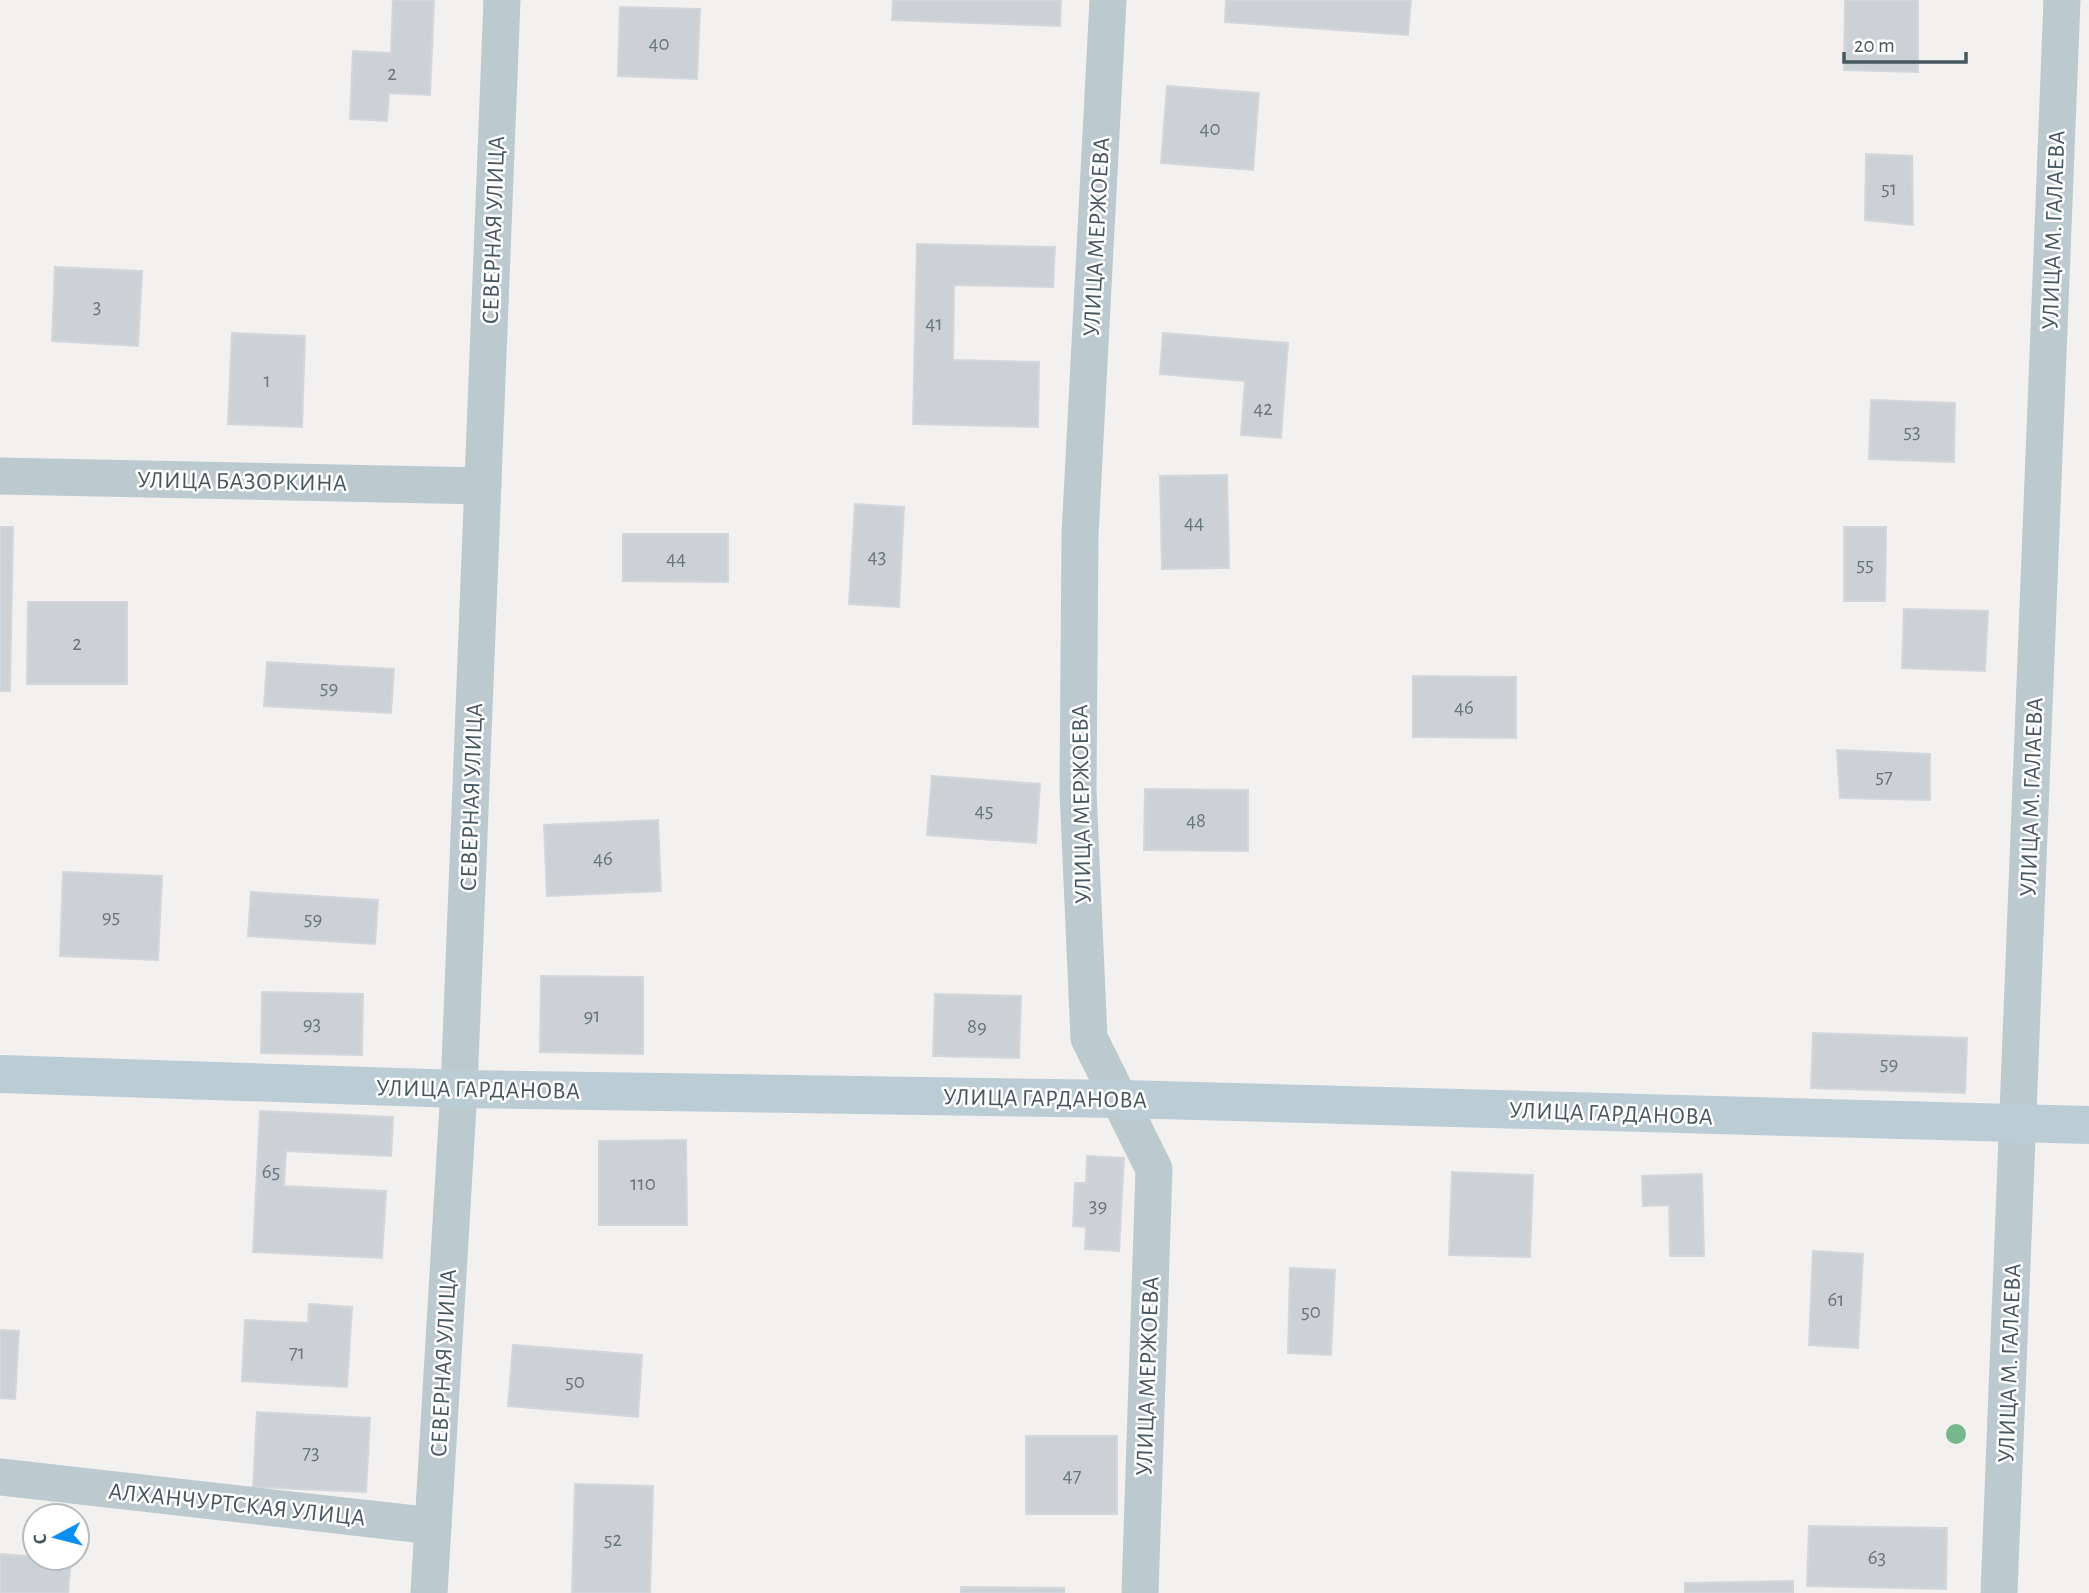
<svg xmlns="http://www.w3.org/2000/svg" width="2089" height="1593" font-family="'Alegreya Sans',sans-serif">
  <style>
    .building { fill: #cbd1d5; stroke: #d3d7dc; stroke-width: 2 }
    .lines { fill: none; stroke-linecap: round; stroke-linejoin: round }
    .street { stroke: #bccad0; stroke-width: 37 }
    .secondary { stroke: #bcccd5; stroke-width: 38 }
    .tree { fill: #76b78c }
    .labels { text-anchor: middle; stroke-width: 5; stroke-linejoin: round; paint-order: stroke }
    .number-label { font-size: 21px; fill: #67767c }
    .street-label { font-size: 24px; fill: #46575f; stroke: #fff }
  </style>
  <rect width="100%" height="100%" fill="#f3f0f0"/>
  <g class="building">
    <polygon points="393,0 434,0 430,95 389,93 387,121 350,119 353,51 391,53"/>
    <polygon points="893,0 1061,0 1060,26 892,20"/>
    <polygon points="1226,0 1411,0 1408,35 1225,22"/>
    <polygon points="1845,0 1918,0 1918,72 1844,70"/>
    <polygon points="620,7 700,9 697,79 618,76"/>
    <polygon points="1167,86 1259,93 1253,170 1161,163"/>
    <polygon points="1866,154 1912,156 1913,225 1865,220"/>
    <polygon points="917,244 1055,247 1053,287 954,285 953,360 1039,362 1038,427 913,424"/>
    <polygon points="55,267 142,271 138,346 52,341"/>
    <polygon points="232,333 305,336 302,427 228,424"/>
    <polygon points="1163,333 1288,343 1281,438 1241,435 1245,381 1160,374"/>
    <polygon points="1871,400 1955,403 1954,462 1869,459"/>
    <polygon points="1227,475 1229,568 1162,569 1160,476"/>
    <polygon points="855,504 904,507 899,607 849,604"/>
    <polygon points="0,527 13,527 10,691 0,691"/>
    <polygon points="1844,527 1886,527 1885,601 1844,601"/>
    <polygon points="623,534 728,534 728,582 623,581"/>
    <polygon points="28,602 127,602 127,684 27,684"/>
    <polygon points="1904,609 1988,611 1985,671 1902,668"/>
    <polygon points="267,662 394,669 391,713 264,706"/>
    <polygon points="1413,676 1516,677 1516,738 1413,737"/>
    <polygon points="1837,750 1930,754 1930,800 1840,798"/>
    <polygon points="932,776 1040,784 1036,843 927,835"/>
    <polygon points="1145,789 1248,790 1248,851 1144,850"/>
    <polygon points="658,820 661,891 547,896 544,825"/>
    <polygon points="63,872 162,876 158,960 60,956"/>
    <polygon points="251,892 378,900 375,944 248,936"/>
    <polygon points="541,976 643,977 643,1054 540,1052"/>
    <polygon points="262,992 363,994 362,1055 261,1053"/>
    <polygon points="935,994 1021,996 1019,1058 933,1056"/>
    <polygon points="1813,1033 1967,1038 1965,1093 1811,1088"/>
    <polygon points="260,1111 393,1117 391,1156 286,1151 284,1186 386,1191 382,1258 253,1252"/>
    <polygon points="686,1140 687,1225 599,1225 599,1141"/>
    <polygon points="1087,1156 1124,1158 1119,1251 1085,1249 1086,1227 1073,1226 1075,1183 1086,1183"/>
    <polygon points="1452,1172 1533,1175 1530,1257 1449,1255"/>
    <polygon points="1702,1174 1704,1256 1670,1256 1669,1205 1643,1206 1642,1176"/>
    <polygon points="1813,1251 1863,1254 1858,1348 1809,1345"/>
    <polygon points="1290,1268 1335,1270 1331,1355 1288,1353"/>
    <polygon points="309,1304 352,1307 347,1387 242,1381 245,1320 308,1323"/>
    <polygon points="0,1330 19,1331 15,1399 0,1398"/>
    <polygon points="513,1345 642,1355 638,1417 508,1406"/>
    <polygon points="257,1412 370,1418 366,1492 253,1487"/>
    <rect x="1026" y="1436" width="91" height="78"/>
    <polygon points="575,1484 653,1486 650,1593 572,1593"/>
    <polygon points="1809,1526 1947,1528 1946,1589 1807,1586"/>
    <polygon points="0,1554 71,1559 68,1593 0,1593"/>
    <polygon points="1793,1581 1793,1593 1685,1593 1685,1583"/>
    <polygon points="961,1587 1064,1588 1064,1593 961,1593"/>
  </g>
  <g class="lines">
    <g class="street">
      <polyline points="1108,0 1080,535 1078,791 1089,1038 1154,1169 1140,1593"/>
      <polyline points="0,476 483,486"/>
      <polyline points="0,1477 433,1526"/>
      <polyline points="429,1593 459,1089 502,0"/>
      <polyline points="1999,1593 2062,0"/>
    </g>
    <polyline class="secondary" points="0,1074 459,1089 1121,1099 2089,1125"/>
  </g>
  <circle class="tree" cx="1956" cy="1434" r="10"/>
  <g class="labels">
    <g class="number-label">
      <text x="659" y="50">40</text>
      <text x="392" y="80">2</text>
      <text x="1210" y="135">40</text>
      <text x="1889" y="195">51</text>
      <text x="97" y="313">3</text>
      <text x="934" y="330">41</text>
      <text x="267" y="387">1</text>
      <text x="1263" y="415">42</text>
      <text x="1912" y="438">53</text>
      <text x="1194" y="529">44</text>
      <text x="877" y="563">43</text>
      <text x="676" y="565">44</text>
      <text x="1865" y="571">55</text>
      <text x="77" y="650">2</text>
      <text x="329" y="694">59</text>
      <text x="1464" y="714">46</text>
      <text x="1884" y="783">57</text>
      <text x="984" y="817">45</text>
      <text x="1196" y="827">48</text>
      <text x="603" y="865">46</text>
      <text x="111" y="923">95</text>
      <text x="313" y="925">59</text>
      <text x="592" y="1022">91</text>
      <text x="312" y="1030">93</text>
      <text x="977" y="1033">89</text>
      <text x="1889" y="1070">59</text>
      <text x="271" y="1178">65</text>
      <text x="643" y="1190">110</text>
      <text x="1098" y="1212">39</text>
      <text x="1836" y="1306">61</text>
      <text x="1311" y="1318">50</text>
      <text x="297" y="1359">71</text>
      <text x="575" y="1388">50</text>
      <text x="311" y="1459">73</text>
      <text x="1072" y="1482">47</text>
      <text x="613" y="1546">52</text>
      <text x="1877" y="1564">63</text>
    </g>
    <g class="street-label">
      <text transform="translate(493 230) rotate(-88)" y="8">СЕВЕРНАЯ УЛИЦА</text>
      <text transform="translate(2053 230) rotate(-88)" y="8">УЛИЦА М. ГАЛАЕВА</text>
      <text transform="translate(1096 237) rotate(-87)" y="8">УЛИЦА МЕРЖОЕВА</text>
      <text transform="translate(242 481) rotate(1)" y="8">УЛИЦА БАЗОРКИНА</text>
      <text transform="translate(471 797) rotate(-88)" y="8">СЕВЕРНАЯ УЛИЦА</text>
      <text transform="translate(2031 797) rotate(-88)" y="8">УЛИЦА М. ГАЛАЕВА</text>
      <text transform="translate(1081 804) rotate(-91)" y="8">УЛИЦА МЕРЖОЕВА</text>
      <text transform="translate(478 1089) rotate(1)" y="8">УЛИЦА ГАРДАНОВА</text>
      <text transform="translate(1045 1098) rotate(1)" y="8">УЛИЦА ГАРДАНОВА</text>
      <text transform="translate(1611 1113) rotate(2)" y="8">УЛИЦА ГАРДАНОВА</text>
      <text transform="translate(443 1363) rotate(-87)" y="8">СЕВЕРНАЯ УЛИЦА</text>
      <text transform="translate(2009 1363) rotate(-88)" y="8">УЛИЦА М. ГАЛАЕВА</text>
      <text transform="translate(1147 1376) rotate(-88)" y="8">УЛИЦА МЕРЖОЕВА</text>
      <text transform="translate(237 1504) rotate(6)" y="8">АЛХАНЧУРТСКАЯ УЛИЦА</text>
    </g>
  </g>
  <g transform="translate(56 1537) rotate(263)"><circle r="33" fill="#ffffff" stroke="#b5bcbf" stroke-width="2"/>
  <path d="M0-5L12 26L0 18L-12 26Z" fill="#0a8ff3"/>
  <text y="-10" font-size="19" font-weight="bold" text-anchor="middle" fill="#46575f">С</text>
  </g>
  <path d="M1844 52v10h122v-10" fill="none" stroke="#46575f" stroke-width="3.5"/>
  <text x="1854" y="52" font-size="21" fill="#46575f" stroke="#ffffff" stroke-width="5" paint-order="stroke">20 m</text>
</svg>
